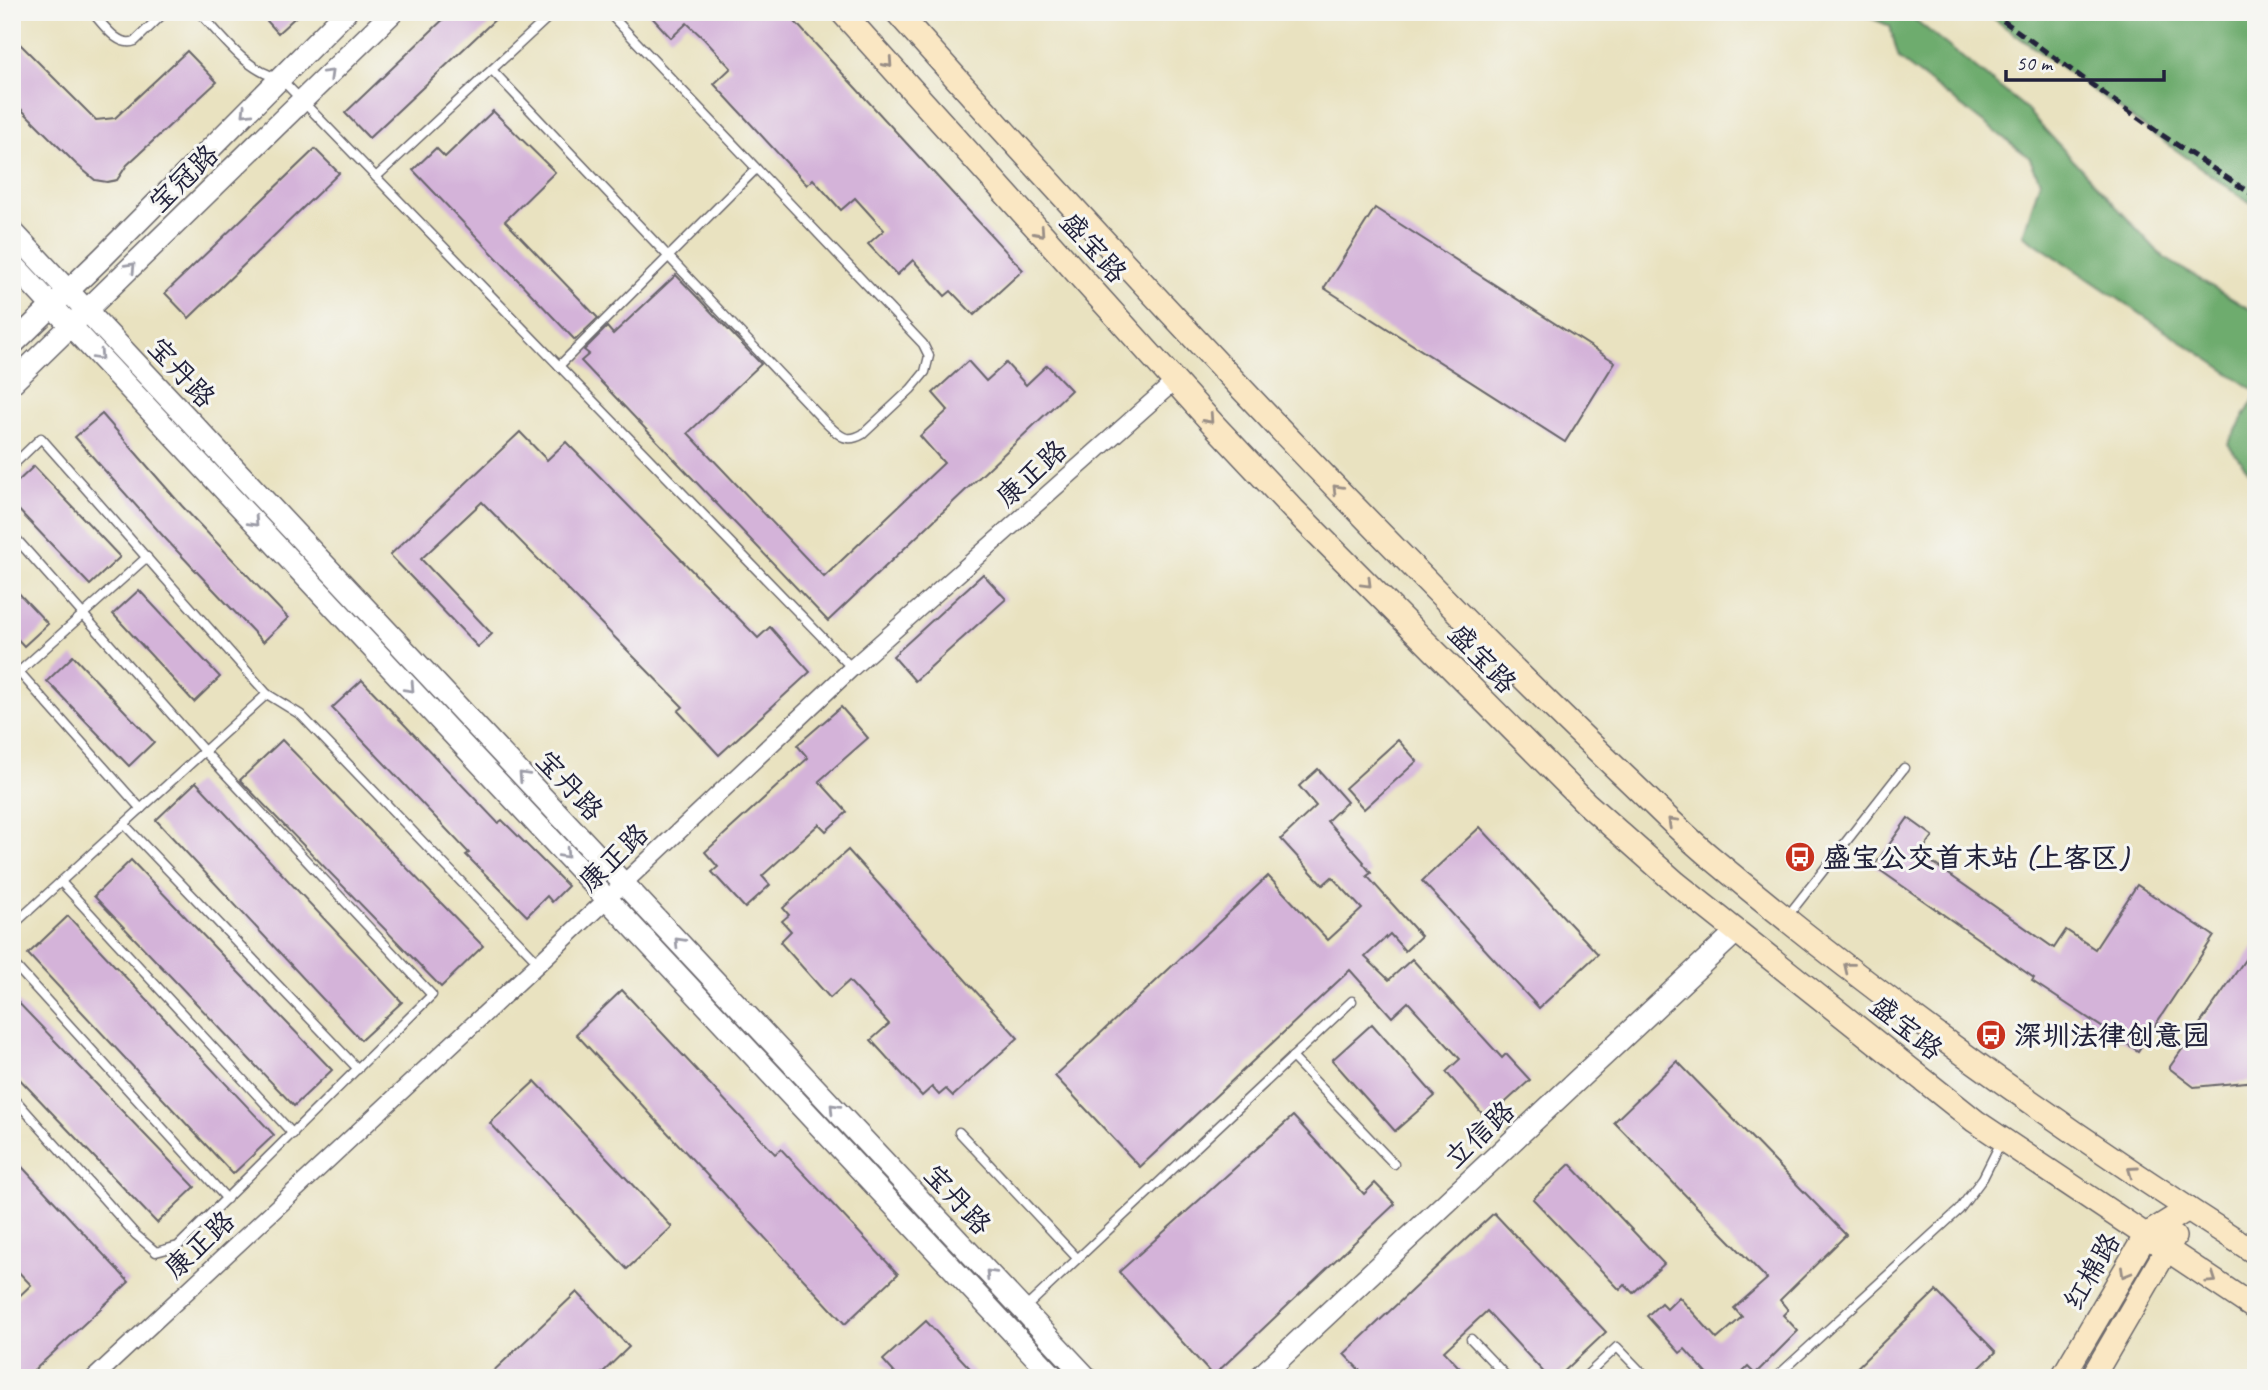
<svg xmlns="http://www.w3.org/2000/svg" width="2268" height="1390" font-family="Caveat,'LXGW WenKai TC',sans-serif">
  <style>
    .forest { fill: #6eac6e; stroke: #486754; stroke-width: 2 }
    .building { fill: #d4b3d9 }
    .lines { fill: none; stroke-linecap: round; stroke-linejoin: round }
    .service-casing { stroke: #68656a; stroke-width: 11 }
    .minor-casing { stroke: #68656a; stroke-width: 19 }
    .tertiary-casing { stroke: #68656a; stroke-width: 24 }
    .secondary-casing { stroke: #68656a; stroke-width: 26 }
    .service { stroke: #fff; stroke-width: 8 }
    .minor { stroke: #fff; stroke-width: 16 }
    .tertiary { stroke: #fff; stroke-width: 21 }
    .secondary { stroke: #fae7c3; stroke-width: 23 }
    .rail { stroke: #22223b; stroke-width: 5; stroke-dasharray: 10 5; stroke-linecap: butt }
    .oneway { stroke: #998e86 }
    .oneway2 { stroke: #9c9ca7 }
    .labels { text-anchor: middle; stroke-width: 6; stroke-linejoin: round; paint-order: stroke }
    .street-label { font-size: 28px; fill: #22223b; stroke: #f6f6f2 }
    .poi-label { font-size: 28px; font-weight: bold; fill: #22223b; stroke: #f6f6f2; text-anchor: start }
  </style>
  <rect width="100%" height="100%" fill="#f6f6f2"/>
  <filter id="ink" filterUnits="userSpaceOnUse"><feTurbulence type="fractalNoise" baseFrequency=".0143" numOctaves="2"/><feDisplacementMap in="SourceGraphic" scale="14" xChannelSelector="R" yChannelSelector="G"/><feConvolveMatrix kernelMatrix="1 2 1 2 8 2 1 2 1" color-interpolation-filters="sRGB"/></filter>
  <filter id="wash" filterUnits="userSpaceOnUse"><feTurbulence type="fractalNoise" baseFrequency=".00686" numOctaves="4" result="noise"/><feDisplacementMap in="SourceGraphic" scale="28" xChannelSelector="R" yChannelSelector="G"/><feGaussianBlur stdDeviation="1.57" result="paint"/><feColorMatrix in="noise" values="0 0 0 0 0 0 0 0 0 0 0 0 0 0 0 0 0 1.4 0 .05"/><feComposite in="paint" operator="in"/></filter>
  <g filter="url(#wash)">
    <rect width="100%" height="100%" fill="#e9e2c0"/>
    <g class="forest">
      <polygon points="1856,12 1903,12 1918,22 2023,106 2163,257 2256,313 2256,391 2023,235 2040,181 2029,157 1899,59 1890,26"/>
      <polygon points="1984,12 2256,12 2256,206 2240,196"/>
      <polygon points="2256,396 2256,481 2228,444"/>
    </g>
    <g id="blocks">
      <g class="building">
        <polygon points="259,12 301,12 278,33"/>
        <polygon points="451,12 503,12 369,138 345,113"/>
        <polygon points="647,12 786,12 1023,270 974,315 951,291 945,296 913,260 897,275 868,244 884,230 855,198 841,210 813,179 807,185 714,84 731,68 704,39 687,23 671,38"/>
        <polygon points="12,36 96,120 115,118 187,51 217,82 127,165 117,180 107,182 95,180 76,164 12,100"/>
        <polygon points="493,111 555,172 505,221 598,318 575,340 413,170 436,148 445,157"/>
        <polygon points="315,149 339,173 189,318 165,293"/>
        <polygon points="1375,208 1615,362 1565,442 1324,288"/>
        <polygon points="676,275 761,364 688,433 824,577 944,463 920,436 948,410 933,393 968,361 986,381 1006,363 1026,385 1047,365 1071,390 828,621 581,361 589,354 584,350 607,327 613,334"/>
        <polygon points="102,414 182,506 288,618 263,642 163,536 75,437"/>
        <polygon points="520,432 547,460 566,442 758,638 770,627 810,672 719,755 678,711 683,707 482,502 421,559 492,634 478,647 390,555"/>
        <polygon points="34,466 120,557 90,585 12,503 12,487"/>
        <polygon points="983,574 1006,599 915,681 893,656"/>
        <polygon points="12,586 48,624 24,646 12,633"/>
        <polygon points="139,590 220,677 194,702 113,614"/>
        <polygon points="73,656 154,742 129,766 47,681"/>
        <polygon points="362,680 498,823 502,820 568,886 552,902 547,896 527,916 466,855 469,853 332,708"/>
        <polygon points="841,707 868,738 819,781 847,812 826,831 819,824 762,876 770,885 745,908 712,872 718,867 705,852 808,758 797,745"/>
        <polygon points="282,740 483,946 441,987 240,780"/>
        <polygon points="1398,740 1417,761 1364,809 1345,788"/>
        <polygon points="1318,769 1347,802 1327,821 1364,862 1363,863 1371,873 1367,876 1421,936 1405,951 1390,934 1365,957 1389,980 1412,959 1502,1058 1506,1054 1530,1080 1487,1119 1446,1072 1460,1059 1408,1002 1392,1017 1350,970 1140,1167 1055,1076 1268,876 1328,940 1362,909 1332,877 1323,885 1281,839 1316,806 1299,786"/>
        <polygon points="196,782 402,1002 361,1040 156,820"/>
        <polygon points="1908,818 1933,836 1920,854 2054,948 2066,930 2095,949 2137,885 2214,936 2138,1051 2032,981 2034,978 1874,866"/>
        <polygon points="1480,827 1598,954 1539,1008 1422,881"/>
        <polygon points="848,850 1018,1038 953,1096 946,1089 939,1095 932,1087 922,1096 871,1040 889,1024 849,981 830,998 780,942 791,931 782,921 789,915 783,908"/>
        <polygon points="131,860 332,1070 294,1106 94,896"/>
        <polygon points="68,916 274,1135 233,1174 28,954"/>
        <polygon points="2256,944 2256,1081 2194,1087 2169,1068"/>
        <polygon points="622,990 775,1154 781,1149 898,1274 845,1324 576,1034"/>
        <polygon points="12,996 195,1187 157,1223 12,1071"/>
        <polygon points="1372,1024 1435,1096 1395,1131 1332,1060"/>
        <polygon points="1677,1061 1846,1235 1780,1300 1788,1310 1783,1315 1798,1331 1755,1374 1748,1367 1737,1378 1711,1378 1685,1349 1680,1353 1647,1316 1661,1303 1667,1309 1679,1297 1717,1339 1742,1317 1734,1308 1767,1279 1614,1122"/>
        <polygon points="535,1081 672,1227 627,1269 490,1123"/>
        <polygon points="1293,1116 1364,1194 1375,1183 1395,1204 1213,1376 1119,1272"/>
        <polygon points="12,1156 129,1282 26,1378 12,1378 12,1303 31,1285 12,1265"/>
        <polygon points="1570,1164 1664,1264 1633,1293 1625,1285 1620,1290 1533,1199"/>
        <polygon points="1494,1213 1606,1332 1557,1378 1549,1378 1487,1311 1444,1351 1469,1378 1367,1378 1344,1354"/>
        <polygon points="1936,1291 1996,1352 1969,1378 1846,1378"/>
        <polygon points="577,1292 629,1347 597,1378 486,1378"/>
        <polygon points="926,1321 979,1378 899,1378 883,1360"/>
      </g>
    </g>
  </g>
  <g filter="url(#ink)">
    <use href="#blocks" fill-opacity="0" stroke="#68656a" stroke-width="2"/>
    <g class="lines">
      <g class="service-casing">
        <g id="service">
          <path d="M92 12C103 24 118 48 135 41L165 12"/>
          <path d="M199 12C221 35 248 73 280 78L852 668"/>
          <path d="M492 70 826 423C839 435 846 444 863 434L911 389 925 372 929 356 923 344 608 12"/>
          <polyline points="376,177 554,12"/>
          <polyline points="559,366 756,169"/>
          <polyline points="12,466 41,438 267,694 12,926"/>
          <polyline points="12,534 204,751 432,995 178,1246 156,1252 136,1235 12,1096"/>
          <polyline points="12,664 141,809"/>
          <polyline points="12,678 147,557"/>
          <polyline points="267,694 301,715 539,963"/>
          <polyline points="124,824 358,1069"/>
          <polyline points="61,882 293,1134"/>
          <polyline points="1786,918 1904,768"/>
          <polyline points="12,962 227,1199"/>
          <polyline points="1292,1057 1394,1164"/>
          <polyline points="959,1132 1077,1258"/>
          <polyline points="1023,1310 1352,1001"/>
          <polyline points="1471,1339 1508,1378"/>
          <polyline points="1584,1378 1617,1347 1647,1378"/>
          <polyline points="1775,1378 1959,1210 1983,1178 2001,1142"/>
        </g>
      </g>
      <g class="minor-casing">
        <polyline id="minor" points="94,1378 539,963 852,668 1175,381"/>
      </g>
      <g class="tertiary-casing">
        <g id="tertiary">
          <polyline points="12,231 1087,1378"/>
          <polyline points="12,263 1055,1378"/>
          <polyline points="12,345 103,257 346,12"/>
          <polyline points="12,383 393,12"/>
          <polyline points="1259,1378 1737,931"/>
        </g>
      </g>
      <g class="secondary-casing">
        <g id="secondary">
          <polyline points="842,12 1214,425 1293,509 1586,803 1676,883 1975,1121 2256,1309"/>
          <path d="M897 12C1068 204 1242 393 1422 576 1487 643 1553 708 1620 772 1649 799 1677 829 1708 855 1880 1000 2066 1131 2256 1253"/>
          <polyline points="2062,1378 2146,1235 2188,1209"/>
          <polyline points="2092,1378 2174,1237"/>
        </g>
      </g>
      <use href="#service" class="service"/>
      <use href="#minor" class="minor"/>
      <use href="#tertiary" class="tertiary"/>
      <use href="#secondary" class="secondary"/>
      <polyline class="rail" points="1991,12 2159,133 2256,197"/>
    </g>
    <defs><path id="oneway-chevron" d="M-2-3.5L2.5 0L-2 3.5" fill="none" stroke-width="1.6" stroke-linecap="round" stroke-linejoin="round" transform="scale(1.75)"/></defs>
    <g class="oneway">
      <use href="#oneway-chevron" transform="translate(888 63) rotate(48)"/>
      <use href="#oneway-chevron" transform="translate(1040 232) rotate(48)"/>
      <use href="#oneway-chevron" transform="translate(1209 419) rotate(48)"/>
      <use href="#oneway-chevron" transform="translate(1337 489) rotate(-134)"/>
      <use href="#oneway-chevron" transform="translate(1367 583) rotate(45)"/>
      <use href="#oneway-chevron" transform="translate(1672 822) rotate(-136)"/>
      <use href="#oneway-chevron" transform="translate(1848 967) rotate(-141)"/>
      <use href="#oneway-chevron" transform="translate(2132 1171) rotate(-145)"/>
      <use href="#oneway-chevron" transform="translate(2125 1273) rotate(120)"/>
      <use href="#oneway-chevron" transform="translate(2212 1279) rotate(34)"/>
    </g>
    <g class="oneway2">
      <use href="#oneway-chevron" transform="translate(329 74) rotate(-44)"/>
      <use href="#oneway-chevron" transform="translate(246 112) rotate(135)"/>
      <use href="#oneway-chevron" transform="translate(131 267) rotate(-46)"/>
      <use href="#oneway-chevron" transform="translate(99 356) rotate(47)"/>
      <use href="#oneway-chevron" transform="translate(254 522) rotate(47)"/>
      <use href="#oneway-chevron" transform="translate(410 688) rotate(47)"/>
      <use href="#oneway-chevron" transform="translate(523 776) rotate(-133)"/>
      <use href="#oneway-chevron" transform="translate(565 854) rotate(47)"/>
      <use href="#oneway-chevron" transform="translate(679 942) rotate(-133)"/>
      <use href="#oneway-chevron" transform="translate(834 1108) rotate(-133)"/>
      <use href="#oneway-chevron" transform="translate(990 1274) rotate(-133)"/>
    </g>
  </g>
  <defs>
    <g id="bus-disc" transform="scale(1.575)"><circle r="9.5" fill="#c8321e" stroke="#f6f6f2"/><path d="M-5-6H5V4H4V6H2V4H-2V6H-4V4H-5ZM-3.5-4V0h7V-4ZM-3.5 1.2v1.5H-2V1.2ZM2 1.2v1.5H3.5V1.2Z" fill="#fff"/></g>
  </defs>
  <g fill-rule="evenodd">
    <use href="#bus-disc" x="1800" y="857"/>
    <use href="#bus-disc" x="1991" y="1035"/>
  </g>
  <g class="labels">
    <g class="street-label">
      <text transform="translate(183 178) rotate(-44)" y="10">宝冠路</text>
      <text transform="translate(1094 247) rotate(48)" y="10">盛宝路</text>
      <text transform="translate(182 372) rotate(47)" y="10">宝丹路</text>
      <text transform="translate(1031 473) rotate(-42)" y="10">康正路</text>
      <text transform="translate(1483 658) rotate(46)" y="10">盛宝路</text>
      <text transform="translate(570 785) rotate(47)" y="10">宝丹路</text>
      <text transform="translate(613 857) rotate(-44)" y="10">康正路</text>
      <text transform="translate(1907 1027) rotate(39)" y="10">盛宝路</text>
      <text transform="translate(1479 1134) rotate(-43)" y="10">立信路</text>
      <text transform="translate(958 1199) rotate(47)" y="10">宝丹路</text>
      <text transform="translate(199 1244) rotate(-43)" y="10">康正路</text>
      <text transform="translate(2091 1271) rotate(-60)" y="10">红棉路</text>
    </g>
    <g class="poi-label">
      <text x="1823" y="867">盛宝公交首末站 (上客区)</text>
      <text x="2014" y="1045">深圳法律创意园</text>
    </g>
  </g>
  <rect width="2268" height="1390" fill="none" stroke="#f6f6f2" stroke-width="42"/>
  <path d="M2006 70v10h158v-10" fill="none" stroke="#22223b" stroke-width="3.5"/>
  <text x="2016" y="70" font-size="21" fill="#22223b" stroke="#f6f6f2" stroke-width="5" paint-order="stroke">50 m</text>
</svg>
